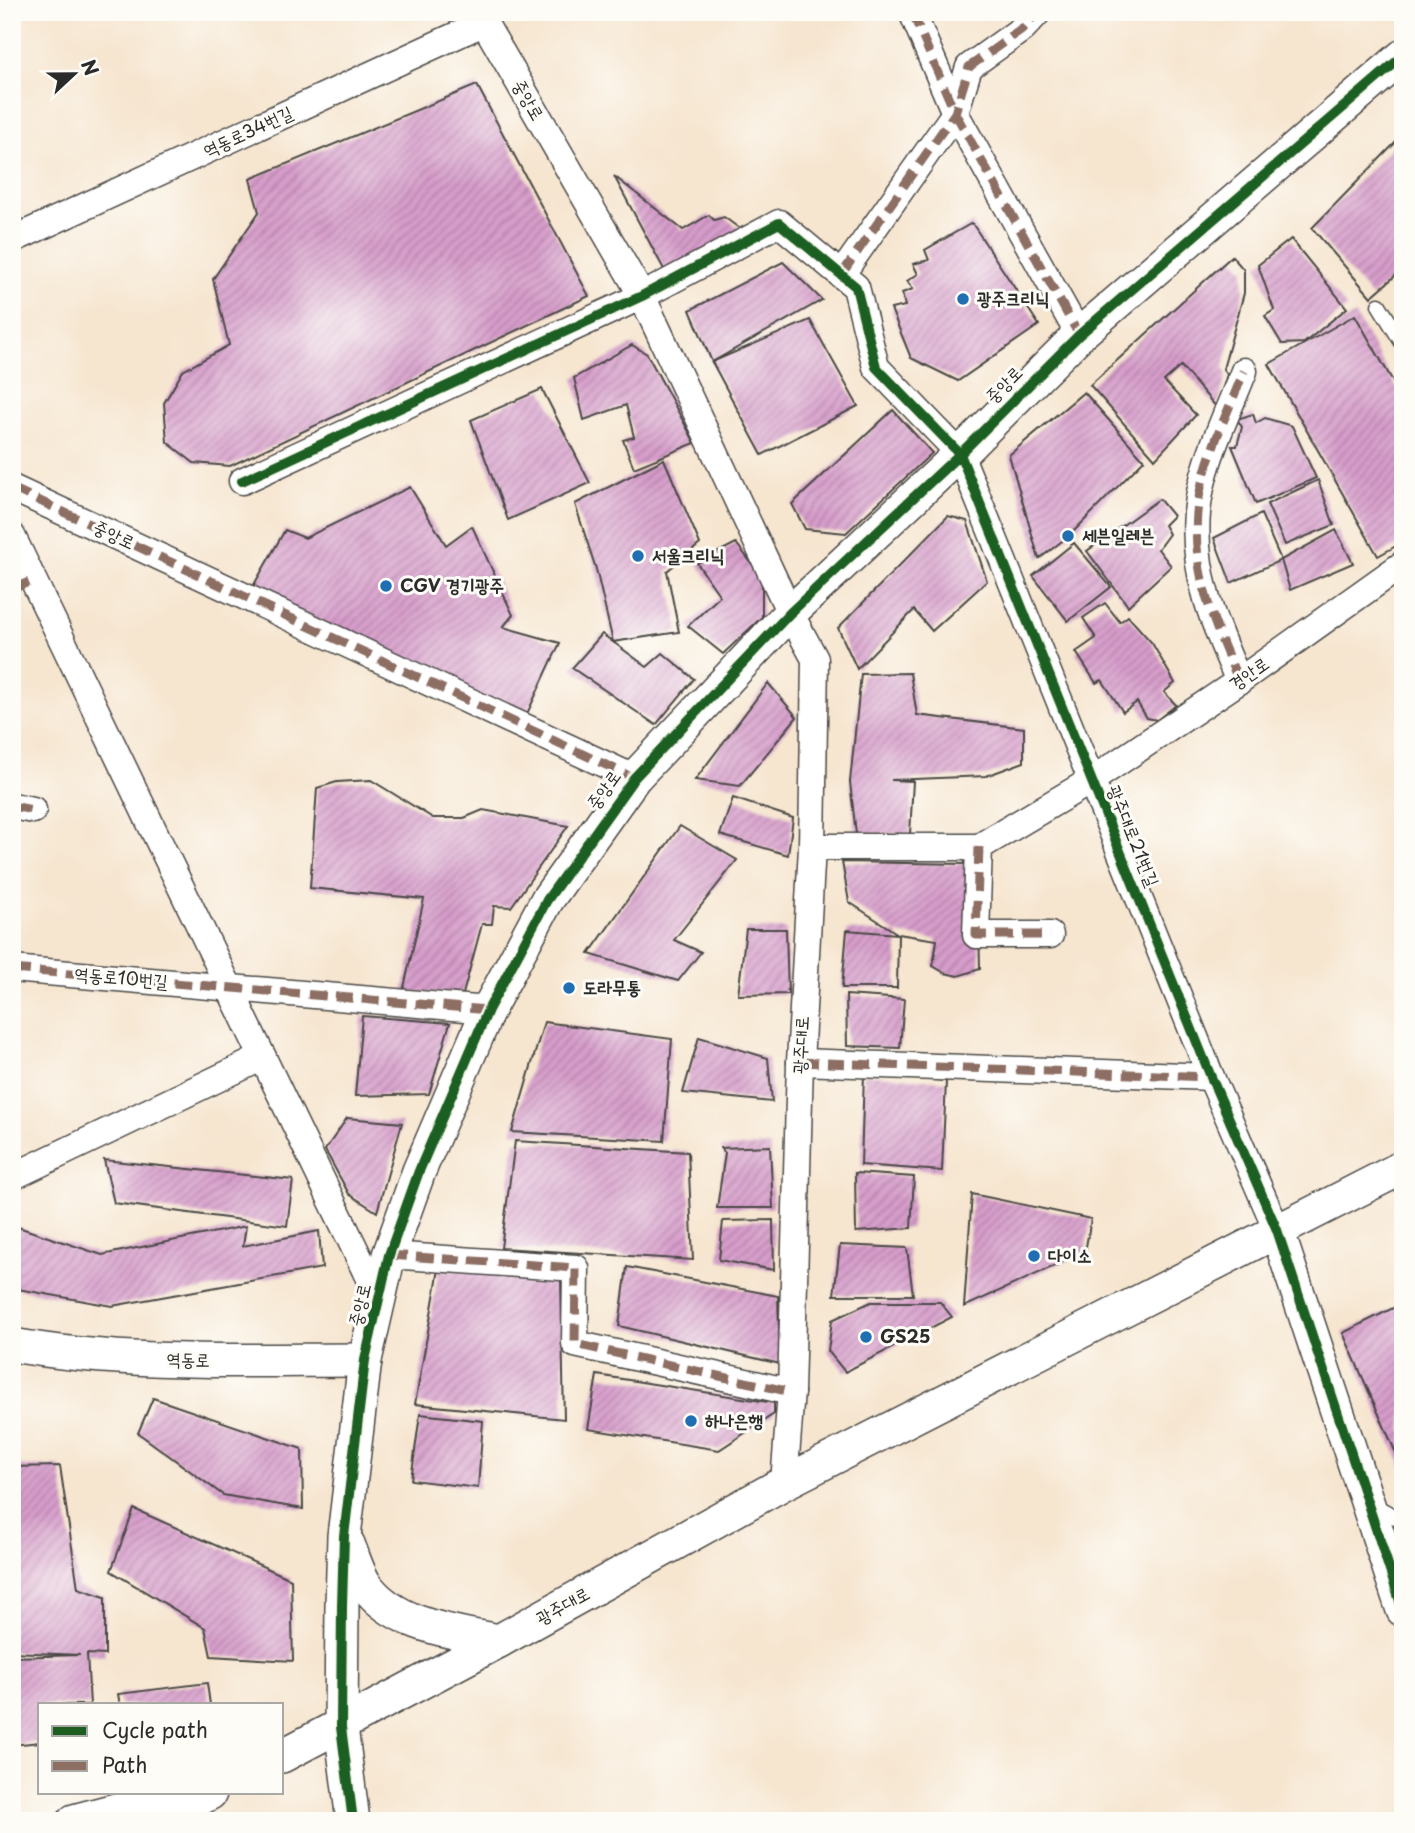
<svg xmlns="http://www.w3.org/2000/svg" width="1415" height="1833" font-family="'Playpen Sans','Poor Story',sans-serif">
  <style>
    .building { fill: url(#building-hatch) }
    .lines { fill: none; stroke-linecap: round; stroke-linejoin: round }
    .service-casing { stroke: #494744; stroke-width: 17 }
    .minor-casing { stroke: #494744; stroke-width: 29 }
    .tertiary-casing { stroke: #494744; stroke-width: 36 }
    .service { stroke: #fff; stroke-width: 14 }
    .minor { stroke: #fff; stroke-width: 26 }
    .tertiary { stroke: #fff; stroke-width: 33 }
    .quiet { stroke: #8d6e63; stroke-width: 9; stroke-dasharray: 18 9; stroke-linecap: butt }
    .cycleway-casing { stroke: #fdfcf7; stroke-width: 15 }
    .cycleway { stroke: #1b5e20; stroke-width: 10 }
    .poi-dot { fill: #1f6fb2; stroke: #fdfcf7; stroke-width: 2.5 }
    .labels { text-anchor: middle; stroke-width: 6; stroke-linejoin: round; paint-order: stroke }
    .street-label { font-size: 18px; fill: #2b2b2b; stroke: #fdfcf7 }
    .poi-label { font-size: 18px; font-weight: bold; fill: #2b2b2b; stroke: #fdfcf7; text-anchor: start }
  </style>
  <defs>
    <pattern id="building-hatch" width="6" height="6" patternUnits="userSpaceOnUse" patternTransform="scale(1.75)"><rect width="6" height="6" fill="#d79dcb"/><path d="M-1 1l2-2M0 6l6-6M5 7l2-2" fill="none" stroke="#af80a5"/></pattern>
  </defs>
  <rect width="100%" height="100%" fill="#fdfcf7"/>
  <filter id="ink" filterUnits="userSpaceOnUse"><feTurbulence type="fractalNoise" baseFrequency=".0143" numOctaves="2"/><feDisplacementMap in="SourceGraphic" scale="14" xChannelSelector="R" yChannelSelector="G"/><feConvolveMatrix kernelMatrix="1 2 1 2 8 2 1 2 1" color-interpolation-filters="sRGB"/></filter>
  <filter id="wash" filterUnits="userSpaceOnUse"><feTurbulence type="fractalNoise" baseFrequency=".00686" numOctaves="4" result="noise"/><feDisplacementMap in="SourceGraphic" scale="28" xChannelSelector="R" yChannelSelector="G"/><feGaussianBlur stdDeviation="1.57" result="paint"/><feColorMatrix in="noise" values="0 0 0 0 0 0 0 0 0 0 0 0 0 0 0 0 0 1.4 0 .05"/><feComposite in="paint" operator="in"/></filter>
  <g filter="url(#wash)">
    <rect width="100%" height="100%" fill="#f6e5cf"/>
    <g id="blocks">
      <g class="building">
        <polygon points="477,85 589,296 230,466 194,463 167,442 164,403 183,371 229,345 213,279 259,212 250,179"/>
        <polygon points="1403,135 1403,269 1371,297 1312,228"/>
        <polygon points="614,176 683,230 709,215 714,220 724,217 747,234 668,277"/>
        <polygon points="972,223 1039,325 958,381 911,358 891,309 905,306 902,293 913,289 907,281 918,274 913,264 929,260 925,250"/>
        <polygon points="1291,239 1347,308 1304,343 1282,344 1265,316 1274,310 1258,265"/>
        <polygon points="1232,256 1244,270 1244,293 1223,369 1227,374 1217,408 1181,366 1164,381 1196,415 1155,459 1090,385"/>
        <polygon points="783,262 822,300 712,362 690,310"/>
        <polygon points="1355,315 1403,399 1403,542 1378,556 1269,364"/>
        <polygon points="810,320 858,406 762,455 712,362"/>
        <polygon points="632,345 647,354 695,443 634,468 623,440 634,437 626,405 584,420 574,378"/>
        <polygon points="542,389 590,483 508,520 471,420"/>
        <polygon points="1084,392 1144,460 1071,534 1039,559 1009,455"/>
        <polygon points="893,410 932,453 846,533 805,529 792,504"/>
        <polygon points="1253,414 1256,423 1265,418 1292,426 1316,478 1256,504 1232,446 1237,446 1242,427 1237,419"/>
        <polygon points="664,459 700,544 667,571 679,632 613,642 647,667 663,653 694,679 656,725 572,668 602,634 613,642 596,569 575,504"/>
        <polygon points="1318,480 1334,525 1285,545 1267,504"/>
        <polygon points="410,487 446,545 472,526 513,615 503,627 560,643 519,731 247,597 285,530 305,538"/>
        <polygon points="1159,499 1173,516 1164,525 1169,534 1158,549 1171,566 1128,606 1087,551"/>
        <polygon points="1261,514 1281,560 1231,583 1214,538"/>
        <polygon points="948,516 967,521 987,581 932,631 914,610 857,669 838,628"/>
        <polygon points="1336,530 1353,563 1290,590 1281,560"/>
        <polygon points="736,543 762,577 762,617 723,654 688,626 720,596 697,563"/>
        <polygon points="1074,543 1111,587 1068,621 1033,576"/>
        <polygon points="1105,603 1120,622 1128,616 1152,643 1175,683 1164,692 1176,705 1157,720 1147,718 1137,702 1123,712 1102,680 1096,683 1076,652 1096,638 1083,618"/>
        <polygon points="910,673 917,715 1024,728 1024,762 986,776 891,780 913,781 910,834 856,834 850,782 861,674"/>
        <polygon points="768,683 797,717 740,786 695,780"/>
        <polygon points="371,780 433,818 464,818 483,810 568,826 511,907 494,906 492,924 482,924 463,994 403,992 424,899 310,888 317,788 337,782"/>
        <polygon points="733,798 793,818 788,855 720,835"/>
        <polygon points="680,826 737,860 674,940 701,952 678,981 589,954"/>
        <polygon points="842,862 968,864 978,877 980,969 958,976 945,973 933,966 937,940 898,934 897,988 842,988 847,930 898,934 849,902"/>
        <polygon points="746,929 786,929 788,994 738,995"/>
        <polygon points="846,995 904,999 900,1048 847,1046"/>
        <polygon points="362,1016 450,1023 429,1094 355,1096"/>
        <polygon points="544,1022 672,1039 664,1141 512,1132"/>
        <polygon points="699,1037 768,1058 772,1102 683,1093"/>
        <polygon points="864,1074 946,1081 942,1171 861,1165"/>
        <polygon points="347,1118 402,1123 377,1212 349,1194 325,1150"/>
        <polygon points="515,1141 688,1152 693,1260 501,1248"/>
        <polygon points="770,1146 773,1208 717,1208 725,1153 721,1148"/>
        <polygon points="104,1160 293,1180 287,1226 114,1203"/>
        <polygon points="855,1173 914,1177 911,1228 856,1232"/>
        <polygon points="972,1194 1091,1219 1085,1252 964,1307"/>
        <polygon points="773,1220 774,1270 719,1260 723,1221"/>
        <polygon points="12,1225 102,1255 246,1226 243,1246 319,1231 322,1268 112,1306 12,1288"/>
        <polygon points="840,1245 907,1248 913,1295 834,1295"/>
        <polygon points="627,1267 778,1296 780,1364 619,1326"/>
        <polygon points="439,1269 561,1279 564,1419 415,1404"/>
        <polygon points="871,1302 940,1302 952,1317 845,1372 828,1351 832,1320"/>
        <polygon points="1403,1303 1403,1469 1343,1333"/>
        <polygon points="597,1375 774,1403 774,1414 719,1450 588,1429"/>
        <polygon points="153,1398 302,1449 303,1509 223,1495 138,1433"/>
        <polygon points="420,1414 483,1421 478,1488 411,1480"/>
        <polygon points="60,1466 78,1588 105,1597 105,1655 87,1654 90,1705 40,1705 40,1742 12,1745 12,1657 80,1655 12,1652 12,1467"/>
        <polygon points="134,1509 291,1579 293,1661 211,1656 205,1628 111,1571"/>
        <polygon points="207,1683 210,1705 120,1705 118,1694"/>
      </g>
    </g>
  </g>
  <g filter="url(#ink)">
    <use href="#blocks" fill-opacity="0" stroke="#494744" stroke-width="2"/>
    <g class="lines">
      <g class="service-casing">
        <g id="service">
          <polyline points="1379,305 1403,344"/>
          <polyline points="1373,1505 1403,1521"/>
        </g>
      </g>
      <g class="minor-casing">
        <g id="minor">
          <polyline points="478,12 642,296 790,613 815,659 812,847 800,1062 791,1392 784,1483"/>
          <polyline points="912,12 955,113 1079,335"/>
          <polyline points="12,240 483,23"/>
          <polyline points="841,275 955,113 969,67 1022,29 1038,12"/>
          <polyline points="242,481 642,296 779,223 856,287 876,367 960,454 1211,1077 1277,1230"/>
          <polyline points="12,488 634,778"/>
          <polyline points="12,536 379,1299"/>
          <path d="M1239 681C1215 627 1192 574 1197 513 1201 465 1227 415 1244 371"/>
          <polyline points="12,806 33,810"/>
          <polyline points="812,847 979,847 1092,780 1239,681 1403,564"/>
          <polyline points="979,847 976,935 1050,935"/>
          <polyline points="12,969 488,1010"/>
          <polyline points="800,1062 1211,1077"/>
          <polyline points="12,1177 263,1057"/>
          <polyline points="389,1255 576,1268 575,1344 791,1392"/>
        </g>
      </g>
      <g class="tertiary-casing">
        <g id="tertiary">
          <polyline points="1277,1230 1403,1610"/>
          <path d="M12 1345C128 1365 247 1360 365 1360"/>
          <path d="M348 1544C353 1557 358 1573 365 1584 394 1626 454 1632 499 1641"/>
          <polyline points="282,1756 499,1641 784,1483 1403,1167"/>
          <polyline points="163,1819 210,1793"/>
          <polyline points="74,1821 180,1793"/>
          <polyline points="353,1821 341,1727 342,1605 344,1536 365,1360 389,1255 419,1171 488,1010 547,900 634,778 790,613 960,454 1079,335 1403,56"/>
        </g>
      </g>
      <use href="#service" class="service"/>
      <use href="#minor" class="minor"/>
      <use href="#tertiary" class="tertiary"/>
      <g class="quiet">
        <polyline points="912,12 955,113 1079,335"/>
        <polyline points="841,275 955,113 969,67 1022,29 1038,12"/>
        <polyline points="12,488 634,778"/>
        <polyline points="12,589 34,580"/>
        <path d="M1239 681C1215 627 1192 574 1197 513 1201 465 1227 415 1244 371"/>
        <polyline points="12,806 33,810"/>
        <polyline points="979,847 976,935 1050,935"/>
        <polyline points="12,969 488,1010"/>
        <polyline points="800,1062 1211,1077"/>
        <polyline points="389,1255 576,1268 575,1344 791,1392"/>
      </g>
      <g class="cycleway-casing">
        <g id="cycleway">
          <polyline points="242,481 642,296 779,223 856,287 876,367 960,454 1211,1077 1277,1230 1403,1610"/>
          <polyline points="353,1821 341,1727 342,1605 344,1536 365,1360 389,1255 419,1171 488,1010 547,900 634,778 790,613 960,454 1079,335 1403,56"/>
        </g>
      </g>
      <use href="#cycleway" class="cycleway"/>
    </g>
  </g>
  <g class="poi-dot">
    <circle cx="963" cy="299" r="7"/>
    <circle cx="1068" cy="536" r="7"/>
    <circle cx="638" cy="556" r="7"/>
    <circle cx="386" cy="586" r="7"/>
    <circle cx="569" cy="988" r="7"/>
    <circle cx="1034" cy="1256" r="7"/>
    <circle cx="866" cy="1337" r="7"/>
    <circle cx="691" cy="1421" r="7"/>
  </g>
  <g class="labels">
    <g class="street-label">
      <text transform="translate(528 100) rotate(60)" y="6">중앙로</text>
      <text transform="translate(248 132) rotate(-25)" y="6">역동로34번길</text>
      <text transform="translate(1004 385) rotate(-45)" y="6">중앙로</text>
      <text transform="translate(114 535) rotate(25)" y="6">중앙로</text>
      <text transform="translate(1249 674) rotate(-35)" y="6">경안로</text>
      <text transform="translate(604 790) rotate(-54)" y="6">중앙로</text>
      <text transform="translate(1133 836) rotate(68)" y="6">광주대로21번길</text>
      <text transform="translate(121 978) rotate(5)" y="6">역동로10번길</text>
      <text transform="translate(801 1045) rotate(-87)" y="6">광주대로</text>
      <text transform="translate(360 1305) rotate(-77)" y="6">중앙로</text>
      <text transform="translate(188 1360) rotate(1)" y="6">역동로</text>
      <text transform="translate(563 1606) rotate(-29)" y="6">광주대로</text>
    </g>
    <g class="poi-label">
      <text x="977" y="305">광주크리닉</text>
      <text x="1082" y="542">세븐일레븐</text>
      <text x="652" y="562">서울크리닉</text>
      <text x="400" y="592">CGV 경기광주</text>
      <text x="583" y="994">도라무통</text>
      <text x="1048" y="1262">다이소</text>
      <text x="880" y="1343">GS25</text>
      <text x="705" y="1427">하나은행</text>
    </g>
  </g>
  <rect width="1415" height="1833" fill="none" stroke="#fdfcf7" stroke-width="42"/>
  <rect x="38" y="1703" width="245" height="91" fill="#fdfcf7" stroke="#a9a8a5" stroke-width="2"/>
  <rect x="52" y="1726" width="35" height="10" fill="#1b5e20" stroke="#a9a8a5" stroke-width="2"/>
  <text x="102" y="1738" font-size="21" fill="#2b2b2b">Cycle path</text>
  <rect x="52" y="1761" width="35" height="10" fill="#8d6e63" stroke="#a9a8a5" stroke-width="2"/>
  <text x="102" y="1773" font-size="21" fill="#2b2b2b">Path</text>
  <g transform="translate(74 74) rotate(68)" stroke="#fdfcf7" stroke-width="5" paint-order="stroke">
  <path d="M0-5L12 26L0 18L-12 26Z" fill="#2b2b2b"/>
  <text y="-10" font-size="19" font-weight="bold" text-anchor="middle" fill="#2b2b2b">N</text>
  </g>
</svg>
